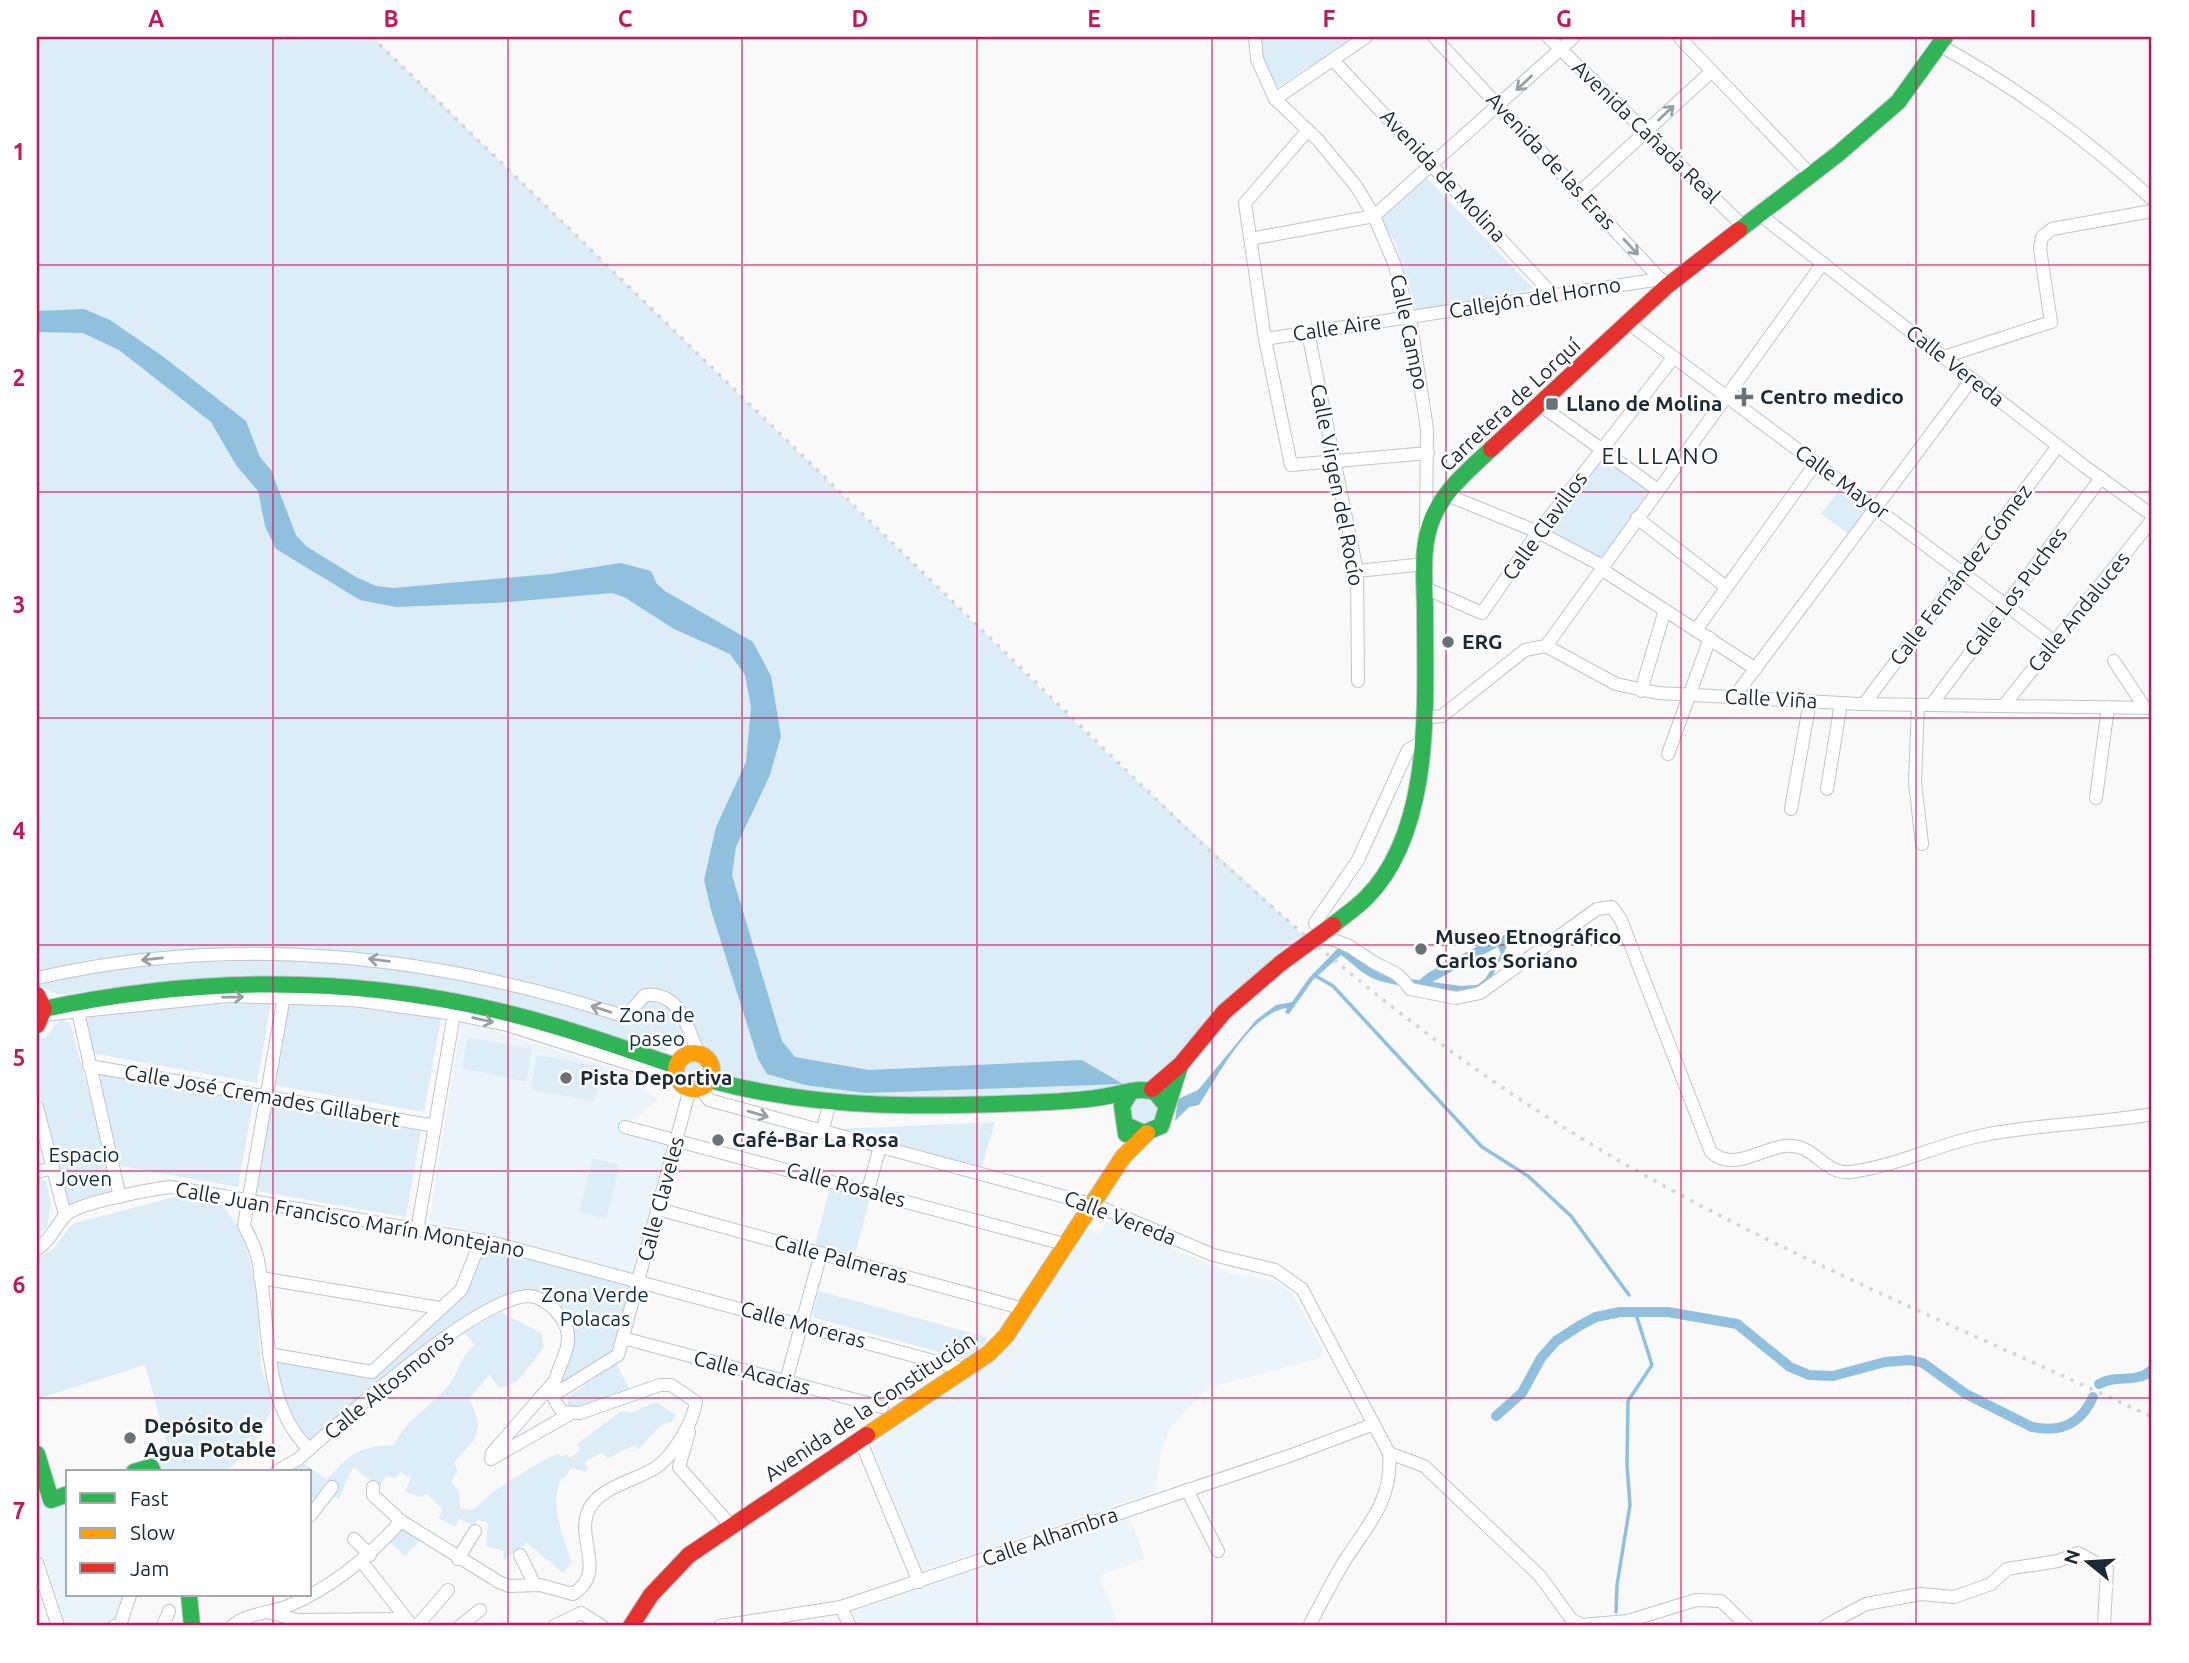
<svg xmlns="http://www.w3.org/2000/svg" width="2189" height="1663" font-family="Ubuntu,sans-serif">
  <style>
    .built { fill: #ebf4fb }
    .green { fill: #dcedf8 }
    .water { fill: #91c0de }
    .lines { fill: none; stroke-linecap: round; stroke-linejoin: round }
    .stream { stroke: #91c0de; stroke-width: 3.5 }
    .canal { stroke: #91c0de; stroke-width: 10 }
    .street-casing { stroke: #bfc5ca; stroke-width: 14 }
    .fast-casing { stroke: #bfc5ca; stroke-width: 18 }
    .slow-casing { stroke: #bfc5ca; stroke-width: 18 }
    .jam-casing { stroke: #bfc5ca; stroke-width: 18 }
    .street { stroke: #fefefe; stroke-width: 12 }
    .fast { stroke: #30b455; stroke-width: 16 }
    .slow { stroke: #ff9f0a; stroke-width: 16 }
    .jam { stroke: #e5322d; stroke-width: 16 }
    .rail { stroke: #d4d5d5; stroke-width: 3.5; stroke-dasharray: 3.5 7; stroke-linecap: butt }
    .jam-bridge-casing { stroke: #bfc5ca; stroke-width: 18; stroke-linecap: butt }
    .jam-bridge { stroke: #e5322d; stroke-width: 16 }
    .oneway { stroke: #999fa3 }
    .grid { fill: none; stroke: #c2185b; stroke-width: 2; stroke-opacity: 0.55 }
    .poi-dot { fill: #6a7278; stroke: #fff; stroke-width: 2.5 }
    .labels { text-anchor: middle; stroke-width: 5; stroke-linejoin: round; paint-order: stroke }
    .street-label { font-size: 21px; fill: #1d2a33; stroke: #fff }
    .poi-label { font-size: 21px; font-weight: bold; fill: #1d2a33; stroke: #fff; text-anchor: start }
    .park-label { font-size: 21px; fill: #112f42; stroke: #fff }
    .neighbourhood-label { font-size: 23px; letter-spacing: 2px; fill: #1d2a33; stroke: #fff }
    .neatline { fill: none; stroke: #c2185b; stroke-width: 2.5 }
    .grid-label { font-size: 23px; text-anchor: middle; font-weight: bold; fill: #c2185b }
  </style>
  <rect width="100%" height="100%" fill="#f9f9f9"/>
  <g class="built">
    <polygon points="466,1022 635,1075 640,1087 659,1099 625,1126 676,1140 639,1280 429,1220 461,1025"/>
    <polygon points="1107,1221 1230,1273 1274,1280 1293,1294 1324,1352 1320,1358 1208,1388 1171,1427 1161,1452 1155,1492 921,1571 872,1446 967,1379 1008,1346 1089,1228 1099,1235"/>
    <polygon points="68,1494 68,1595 130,1595 114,1626 58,1626 37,1563 37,1502"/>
    <polygon points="1130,1516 1145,1559 1099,1576 1120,1626 860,1626 853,1611"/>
  </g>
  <g class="green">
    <path d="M37 37H373L1108 754 1310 941 1152 1088 1113 1095 811 1103 712 1075C711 1067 688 1016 681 1010 674 1003 660 999 652 994L627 1015 399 962 205 955 37 978Z"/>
    <polygon points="1261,37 1355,37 1277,88 1263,56"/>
    <polygon points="1427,178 1534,289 1417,311 1395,242 1381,219"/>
    <polygon points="1600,458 1649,491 1603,561 1545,529"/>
    <polygon points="1841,488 1868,508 1849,534 1821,514"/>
    <polygon points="246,958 316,959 476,980 617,1020 650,1000 676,1009 684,1041 665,1051 655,1051 575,1025 124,986 60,995 37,986 37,982 167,962"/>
    <polygon points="271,1003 257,1083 91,1053 85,1018 188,1005"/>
    <polygon points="287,1003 340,1006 441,1019 424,1112 273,1085"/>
    <polygon points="61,1019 70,1023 113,1183 109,1194 69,1205 37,1084 37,1041 45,1037"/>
    <polygon points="468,1037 532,1049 526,1082 462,1068"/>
    <polygon points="537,1055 602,1067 595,1101 531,1090"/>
    <circle cx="694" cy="1071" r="15"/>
    <polygon points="102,1075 253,1102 238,1187 120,1166 98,1081"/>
    <polygon points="1132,1094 1161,1099 1159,1125 1133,1128 1124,1104"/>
    <polygon points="273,1105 421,1131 406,1217 256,1191 269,1107"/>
    <polygon points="995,1122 982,1167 839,1130 839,1129"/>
    <polygon points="593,1158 620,1165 606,1219 579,1212"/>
    <polygon points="41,1178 46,1181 51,1204 47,1228 37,1234 37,1179"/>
    <polygon points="830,1187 870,1198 855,1255 815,1245"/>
    <path d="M174 1197 221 1205C259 1239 257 1317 261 1364 263 1378 270 1392 275 1405L250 1449 225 1472H157L154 1465 171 1459 145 1365 37 1399V1258L53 1249 72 1224Z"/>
    <polygon points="481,1240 639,1280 618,1355 552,1396 566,1355 562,1319 528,1296 447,1335 309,1449 299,1439 269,1354 370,1374 461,1290"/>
    <polygon points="819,1291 986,1337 987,1341 964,1359 812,1317"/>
    <path d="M501 1312 541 1333 544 1347 518 1381 500 1388 489 1375 469 1399C486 1432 477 1438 454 1462L458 1471 451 1481 459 1492 460 1508 473 1510 494 1491 540 1462 558 1453 561 1456 567 1454 570 1458 580 1450 577 1444 621 1411 630 1413 656 1402 676 1415 672 1422 662 1424 638 1450 635 1445 607 1459 603 1452 584 1462 588 1469 585 1472 571 1468 564 1479 561 1478C550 1505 561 1532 572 1562L563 1573 527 1543 504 1560 503 1551 486 1546 488 1523 478 1520 474 1526 459 1519 455 1527 438 1518 443 1510 427 1494 420 1497 405 1492 411 1478 400 1472 395 1478 386 1476 377 1491 371 1481 353 1467 339 1498 319 1496 310 1498V1472H276L298 1459 327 1480C349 1454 360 1446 394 1445 406 1419 431 1407 449 1385 461 1369 458 1359 475 1345L464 1332Z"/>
    <polygon points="616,1364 630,1389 577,1410 567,1407 569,1396"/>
    <polygon points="401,1521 424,1536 405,1556 386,1538"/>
  </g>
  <g class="water">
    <polygon points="84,309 110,320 165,358 246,421 260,457 271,470 296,535 306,546 356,577 376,586 393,588 550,574 621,563 651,571 657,584 665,591 753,642 771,676 781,736 770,775 736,847 732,875 782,1041 795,1057 869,1070 1082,1060 1123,1084 865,1093 805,1085 767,1074 758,1059 711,910 704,880 716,827 746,762 751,707 745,675 730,654 674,629 624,597 612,593 495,603 396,607 360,600 276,549 265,526 258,491 236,465 211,422 119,350 83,333 37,332 37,311"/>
    <path d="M1507 932 1511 938 1490 981C1474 1000 1399 987 1377 980 1364 976 1352 963 1341 955L1313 980 1289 1014 1285 1013 1287 1008C1250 1013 1218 1076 1199 1105L1189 1107 1175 1121 1178 1099 1198 1090 1256 1020 1276 1005 1292 1002 1309 978 1339 947 1383 975 1461 986 1477 985 1485 979 1501 954 1496 942Z"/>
  </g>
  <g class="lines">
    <g class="stream">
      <polyline points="1314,975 1333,986 1482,1147 1528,1176 1571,1216 1629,1295"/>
      <polyline points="1616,1612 1617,1585 1630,1505 1627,1465 1628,1401 1652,1365 1636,1314"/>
    </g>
    <g class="canal">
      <polyline points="1421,985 1431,977 1496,942"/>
      <path d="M2099 1384C2116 1374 2137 1384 2152 1370"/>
      <path d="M1496 1416 1522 1393 1541 1358 1556 1341 1579 1326 1596 1317 1620 1312H1668L1737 1324 1790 1367 1809 1375 1833 1376 1885 1362 1910 1360 1923 1363 1966 1394 2032 1427C2061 1433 2081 1424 2093 1397"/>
    </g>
    <g class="street-casing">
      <g id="street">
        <polyline points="1255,37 1257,59 1275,99 1318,140 1356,186 1374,216 1394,263 1410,318 1427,429 1426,530"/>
        <polyline points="1434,37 1663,282"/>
        <polyline points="1548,37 1744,227"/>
        <polyline points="1679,37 1811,175"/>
        <path d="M1939 45C2019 89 2085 138 2152 199"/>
        <polyline points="1333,60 1552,294"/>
        <polyline points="1275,99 1366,37"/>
        <polyline points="1308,130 1245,203 1265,339 1291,465 1428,453"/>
        <polyline points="1580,192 1712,71"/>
        <polyline points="1759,214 2084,466 2152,515"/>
        <polyline points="1250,239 1374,216 1574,37"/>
        <polyline points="1628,323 2055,642"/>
        <polyline points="1308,333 1357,571 1358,681"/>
        <polyline points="1265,339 1661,279"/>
        <polyline points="1944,357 2051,322 2040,249 2042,237 2052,229 2152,211"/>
        <polyline points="1540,405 1658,490"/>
        <polyline points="1447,495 1538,532 1603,566"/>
        <polyline points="1637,518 1726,587"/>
        <polyline points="1601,569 1756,669"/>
        <polyline points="1357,571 1425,564"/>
        <polyline points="1425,588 1482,613 1538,532 1673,358"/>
        <polyline points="1696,630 1816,463"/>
        <polyline points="1546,646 1823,263"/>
        <polyline points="2114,661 2145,708"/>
        <polyline points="1641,691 1665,610"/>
        <polyline points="1734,697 1972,379"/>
        <polyline points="1864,704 2058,446"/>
        <polyline points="2005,704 2152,520"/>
        <polyline points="1918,705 1915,782 1922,844"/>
        <polyline points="1931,705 2101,478"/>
        <polyline points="1423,718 1442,716 1525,650 1546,646 1616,684 1658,693 1860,704 2152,708"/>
        <path d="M1422 742 1408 750 1358 860 1315 923 1325 938C1347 943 1351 947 1370 960 1388 972 1396 968 1410 989L1456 998 1480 993 1597 909 1612 907 1621 920 1711 1152C1733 1172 1760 1149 1785 1146 1814 1142 1823 1175 1851 1172 1897 1166 1938 1144 1984 1135 2039 1124 2097 1124 2152 1114"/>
        <polyline points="1668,754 1710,638"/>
        <polyline points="1827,789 1841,703"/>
        <polyline points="2096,798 2108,707"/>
        <polyline points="1791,809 1810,701"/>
        <path d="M37 978C235 933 429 954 620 1015H627L645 995C681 991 687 1028 699 1054"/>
        <path d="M284 996 244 1225C249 1236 256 1248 258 1260 271 1322 260 1402 309 1449"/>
        <polyline points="78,1012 120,1197"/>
        <polyline points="43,1015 227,996 353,1000 454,1014 507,1025 678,1079"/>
        <polyline points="89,1066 435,1126"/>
        <path d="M700 1088 709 1100 1095 1205 1213 1255 1275 1270 1302 1289 1389 1453C1393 1499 1369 1524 1345 1560 1332 1581 1321 1604 1309 1626"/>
        <polyline points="37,1107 65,1215"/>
        <polyline points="625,1127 1068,1245"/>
        <polyline points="822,1132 829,1106"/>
        <polyline points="37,1172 53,1168"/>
        <polyline points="868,1190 880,1147"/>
        <polyline points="658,1209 1024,1309"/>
        <polyline points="417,1231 454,1014"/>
        <path d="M37 1249C51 1240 54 1228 65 1216 75 1203 153 1189 171 1187L490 1242 967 1370"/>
        <polyline points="260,1278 440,1308"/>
        <polyline points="623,1338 882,1407"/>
        <polyline points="269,1354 372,1372 461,1290 481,1240"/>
        <polyline points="786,1381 821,1253"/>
        <polyline points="552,1384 492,1453 491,1459 570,1414"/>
        <polyline points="552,1396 618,1355 690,1089"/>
        <polyline points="689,1432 679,1467 731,1526"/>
        <polyline points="861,1442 919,1582"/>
        <polyline points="1389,1453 1424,1466 1540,1576 1571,1619 1581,1625 1628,1621 1696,1600 1721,1601 1747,1626"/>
        <path d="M276 1472 298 1459C342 1421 474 1299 528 1296 541 1296 555 1308 562 1319 585 1352 533 1383 563 1412L580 1413 660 1385H671L696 1402C693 1422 675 1453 658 1466 638 1481 596 1486 587 1514 578 1542 606 1573 573 1594L540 1585 509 1586 499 1582 401 1521 373 1495V1487"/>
        <polyline points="1187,1490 1218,1551"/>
        <polyline points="310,1516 332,1487"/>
        <polyline points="354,1539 370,1555"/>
        <polyline points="520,1555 535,1585"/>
        <polyline points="458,1559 475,1531"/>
        <polyline points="362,1562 412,1626"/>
        <polyline points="37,1563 58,1626"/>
        <polyline points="841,1607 850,1626"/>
        <polyline points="267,1612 298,1620 406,1619"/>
        <polyline points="114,1626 120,1625 130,1595"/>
        <polyline points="163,1626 169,1611"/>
        <path d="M232 1626C249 1612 269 1614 288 1606 333 1587 369 1557 401 1521"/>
        <polyline points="417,1626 448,1590"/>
        <polyline points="460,1626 480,1610"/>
        <polyline points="554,1626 581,1613 602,1626"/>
        <polyline points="720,1626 841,1607 1292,1455 1374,1424"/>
        <polyline points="1825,1626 1866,1604 1921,1594 1954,1597 1991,1584 2007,1569 2058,1561 2078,1553 2107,1569 2104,1626"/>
      </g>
    </g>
    <g class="fast-casing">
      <g id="fast">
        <polyline points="1739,230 1838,154 1898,102 1945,37"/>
        <path d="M1333 925C1344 916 1356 908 1366 898 1434 830 1425 700 1425 612 1425 581 1420 547 1433 517 1445 489 1470 469 1491 449"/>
        <path d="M44 1009C196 977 352 975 503 1012 562 1026 619 1047 676 1066"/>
        <path d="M710 1080C823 1111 934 1107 1049 1102 1067 1101 1085 1100 1102 1097 1120 1095 1137 1086 1155 1092L1166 1105"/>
        <polyline points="1126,1125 1144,1133 1161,1126 1180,1066"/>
        <polyline points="1126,1134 1122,1106 1131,1091"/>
        <polyline points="37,1454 51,1500 68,1494"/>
        <polyline points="134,1472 151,1467 153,1472"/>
        <polyline points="189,1595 192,1626"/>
      </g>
    </g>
    <g class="slow-casing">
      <g id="slow">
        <circle cx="694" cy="1071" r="18"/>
        <polyline points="867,1435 988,1354 1006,1336 1123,1157 1147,1133"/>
      </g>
    </g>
    <g class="jam-casing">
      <g id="jam">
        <polyline points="1491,449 1667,286 1739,230"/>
        <polyline points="37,995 44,1009 37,1025"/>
        <polyline points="1152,1089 1181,1064 1224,1012 1281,963"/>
        <polyline points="631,1626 651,1595 689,1555 867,1435"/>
      </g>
    </g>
    <use href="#street" class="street"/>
    <use href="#fast" class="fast"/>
    <use href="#slow" class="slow"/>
    <use href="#jam" class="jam"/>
    <path class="rail" d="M372 37 1196 838C1308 942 1425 1040 1555 1122 1742 1240 1952 1323 2152 1417"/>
    <g class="jam-bridge-casing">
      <polyline id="jam-bridge" points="1281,963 1333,925"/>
    </g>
    <use href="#jam-bridge" class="jam-bridge"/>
  </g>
  <defs><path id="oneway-shaft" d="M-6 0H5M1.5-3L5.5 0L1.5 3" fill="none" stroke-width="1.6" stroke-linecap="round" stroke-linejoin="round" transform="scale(1.75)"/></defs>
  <g class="oneway">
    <use href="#oneway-shaft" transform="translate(1524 83) rotate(137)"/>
    <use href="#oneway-shaft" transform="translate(1666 113) rotate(-43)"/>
    <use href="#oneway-shaft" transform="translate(1631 247) rotate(47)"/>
    <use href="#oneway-shaft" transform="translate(152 959) rotate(174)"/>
    <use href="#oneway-shaft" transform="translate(379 960) rotate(-173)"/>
    <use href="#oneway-shaft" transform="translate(233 997) rotate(-1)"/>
    <use href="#oneway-shaft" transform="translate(601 1009) rotate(-162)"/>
    <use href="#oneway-shaft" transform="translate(483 1020) rotate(13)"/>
    <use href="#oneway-shaft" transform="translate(758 1114) rotate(16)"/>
  </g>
  <path class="grid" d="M273 37V1472M508 37V1626M742 37V1626M977 37V1626M1212 37V1626M1446 37V1626M1681 37V1626M1916 37V1626M37 265H2152M37 492H2152M37 718H2152M37 945H2152M37 1171H2152M37 1398H2152M273 1595V1626"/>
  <g class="poi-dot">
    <path d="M1740.5 386.5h7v7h7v7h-7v7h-7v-7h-7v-7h7z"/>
    <rect x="1545" y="397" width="14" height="14" rx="3.5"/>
    <circle cx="1448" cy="642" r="7"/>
    <circle cx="1421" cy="949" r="7"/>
    <circle cx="566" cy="1078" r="7"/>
    <circle cx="718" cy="1140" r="7"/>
    <circle cx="130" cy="1438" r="7"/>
  </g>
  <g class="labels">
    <g class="street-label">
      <text transform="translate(1646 132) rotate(44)" y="7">Avenida Cañada Real</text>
      <text transform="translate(1551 161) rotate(47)" y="7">Avenida de las Eras</text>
      <text transform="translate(1443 176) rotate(47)" y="7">Avenida de Molina</text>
      <text transform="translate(1535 298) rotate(-9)" y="7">Callejón del Horno</text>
      <text transform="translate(1337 328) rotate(-8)" y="7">Calle Aire</text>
      <text transform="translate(1409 332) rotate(78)" y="7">Calle Campo</text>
      <text transform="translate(1955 366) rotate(38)" y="7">Calle Vereda</text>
      <text transform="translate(1510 405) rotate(-43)" y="7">Carretera de Lorquí</text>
      <text transform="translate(1842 482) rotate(36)" y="7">Calle Mayor</text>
      <text transform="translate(1337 485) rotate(79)" y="7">Calle Virgen del Rocío</text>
      <text transform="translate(1545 526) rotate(-54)" y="7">Calle Clavillos</text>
      <text transform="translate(1961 575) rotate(-53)" y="7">Calle Fernández Gómez</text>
      <text transform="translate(2016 592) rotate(-53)" y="7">Calle Los Puches</text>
      <text transform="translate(2079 612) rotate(-51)" y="7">Calle Andaluces</text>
      <text transform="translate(1771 699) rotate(3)" y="7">Calle Viña</text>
      <text transform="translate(262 1096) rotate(10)" y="7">Calle José Cremades Gillabert</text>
      <text transform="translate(846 1185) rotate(15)" y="7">Calle Rosales</text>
      <text transform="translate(661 1199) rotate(-75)" y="7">Calle Claveles</text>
      <text transform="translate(1120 1218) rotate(21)" y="7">Calle Vereda</text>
      <text transform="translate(350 1220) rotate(10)" y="7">Calle Juan Francisco Marín Montejano</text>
      <text transform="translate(841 1259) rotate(15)" y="7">Calle Palmeras</text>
      <text transform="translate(803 1325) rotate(15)" y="7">Calle Moreras</text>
      <text transform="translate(752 1373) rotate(15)" y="7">Calle Acacias</text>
      <text transform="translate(389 1385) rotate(-39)" y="7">Calle Altosmoros</text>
      <text transform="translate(870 1407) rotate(-34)" y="7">Avenida de la Constitución</text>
      <text transform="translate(1050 1537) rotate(-19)" y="7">Calle Alhambra</text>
    </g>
    <g class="poi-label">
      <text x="1760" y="404">Centro medico</text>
      <text x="1566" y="411">Llano de Molina</text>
      <text x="1462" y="649">ERG</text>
      <text x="1435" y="944">Museo Etnográfico<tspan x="1435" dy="24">Carlos Soriano</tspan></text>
      <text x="580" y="1085">Pista Deportiva</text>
      <text x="732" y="1147">Café-Bar La Rosa</text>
      <text x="144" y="1433">Depósito de<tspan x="144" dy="24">Agua Potable</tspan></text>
    </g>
    <g class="park-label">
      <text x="657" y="1022">Zona de<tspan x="657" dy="24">paseo</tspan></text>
      <text x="84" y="1162">Espacio<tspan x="84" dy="24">Joven</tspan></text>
      <text x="595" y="1302">Zona Verde<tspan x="595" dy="24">Polacas</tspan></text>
    </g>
    <g class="neighbourhood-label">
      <text x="1661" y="464">EL LLANO</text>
    </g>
  </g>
  <rect width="2189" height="1663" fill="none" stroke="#ffffff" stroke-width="77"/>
  <rect x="66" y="1470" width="245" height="126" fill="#ffffff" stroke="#a5aaad" stroke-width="2"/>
  <rect x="80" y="1493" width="35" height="10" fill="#30b455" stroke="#a5aaad" stroke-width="2"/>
  <text x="130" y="1506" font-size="21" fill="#1d2a33">Fast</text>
  <rect x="80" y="1528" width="35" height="10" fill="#ff9f0a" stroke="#a5aaad" stroke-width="2"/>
  <text x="130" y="1540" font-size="21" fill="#1d2a33">Slow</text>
  <rect x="80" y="1563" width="35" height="10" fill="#e5322d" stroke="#a5aaad" stroke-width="2"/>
  <text x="130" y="1576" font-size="21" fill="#1d2a33">Jam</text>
  <g transform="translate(2088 1562) rotate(288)" stroke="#ffffff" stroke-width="5" paint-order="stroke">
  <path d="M0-5L12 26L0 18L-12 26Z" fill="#1d2a33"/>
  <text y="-10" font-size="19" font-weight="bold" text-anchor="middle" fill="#1d2a33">N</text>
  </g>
  <rect x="38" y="38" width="2112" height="1586" class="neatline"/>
  <g class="grid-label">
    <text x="156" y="27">A</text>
    <text x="391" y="27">B</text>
    <text x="625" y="27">C</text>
    <text x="860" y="27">D</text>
    <text x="1094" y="27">E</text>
    <text x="1329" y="27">F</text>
    <text x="1564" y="27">G</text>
    <text x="1798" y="27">H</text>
    <text x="2033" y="27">I</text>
    <text x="19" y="160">1</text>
    <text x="19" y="386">2</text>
    <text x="19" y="613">3</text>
    <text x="19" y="839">4</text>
    <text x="19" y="1066">5</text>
    <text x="19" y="1293">6</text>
    <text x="19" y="1519">7</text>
  </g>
</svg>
